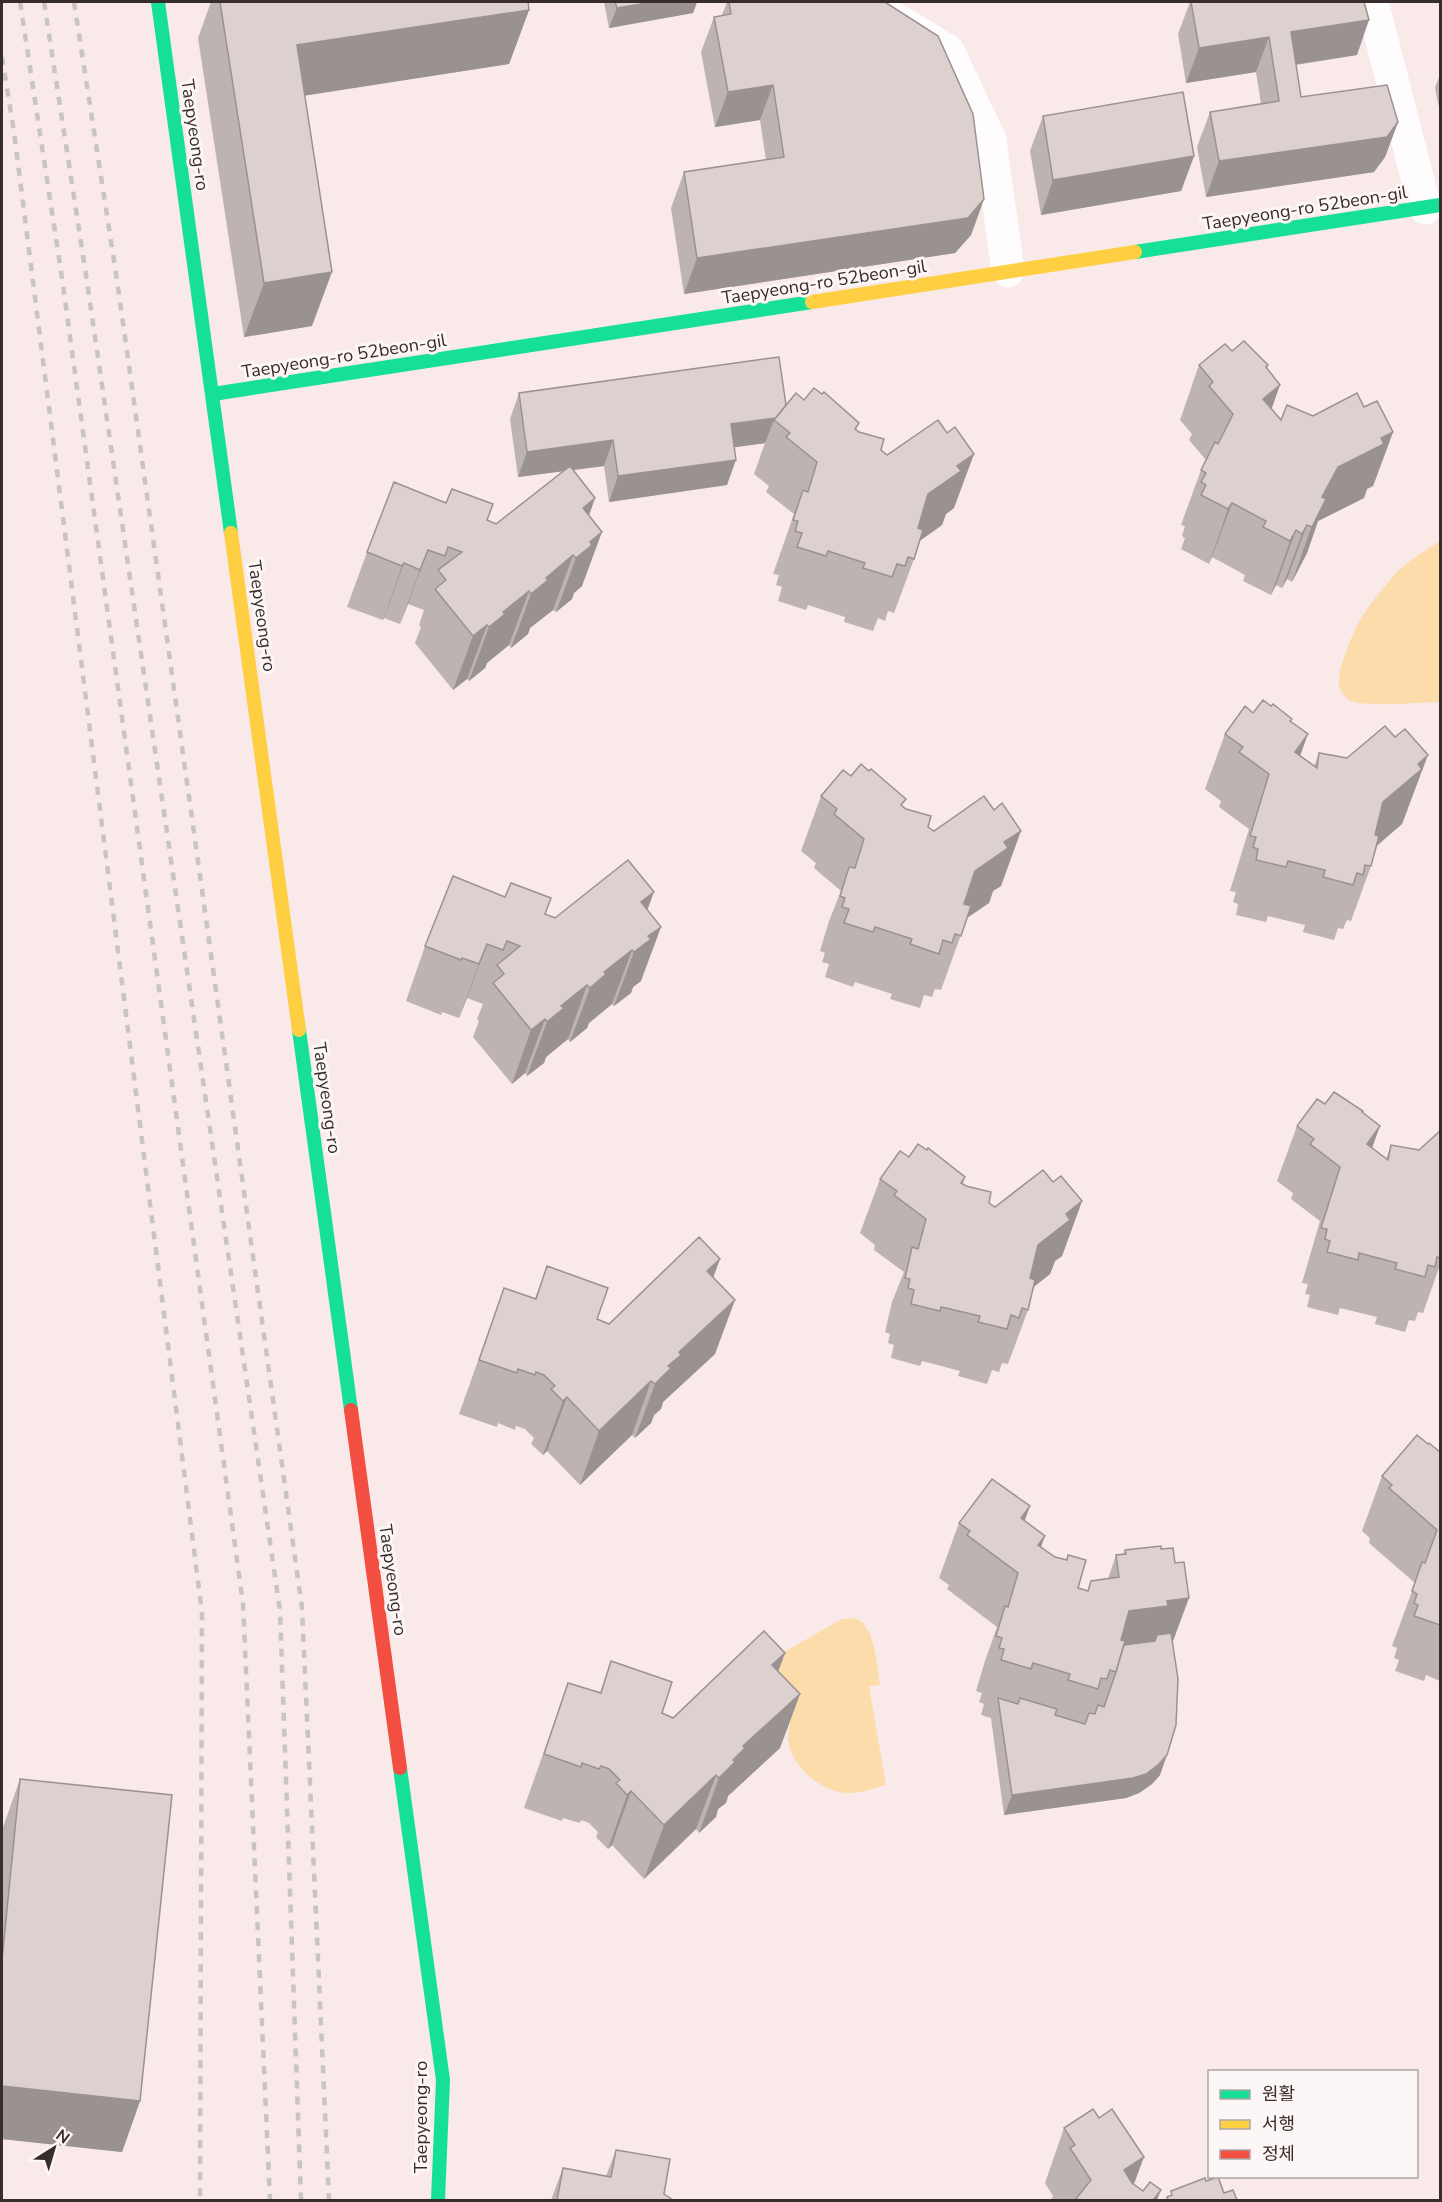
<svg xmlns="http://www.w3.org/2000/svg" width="1442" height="2202" font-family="'Nunito Sans','Noto Sans KR',sans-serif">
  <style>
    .park { fill: #fcdcaa }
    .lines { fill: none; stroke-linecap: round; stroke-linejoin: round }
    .street { stroke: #fefcfc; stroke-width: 33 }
    .fast { stroke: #16e098; stroke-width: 14 }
    .slow { stroke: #ffcf43; stroke-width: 14 }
    .jam { stroke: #f24e42; stroke-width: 14 }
    .rail { stroke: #c8c4c3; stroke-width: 4.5; stroke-dasharray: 8 8; stroke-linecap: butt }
    .wall { fill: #bdb4b1 }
    .shaded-wall { fill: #9a9290 }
    .building { fill: #dcd1ce; stroke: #9a9290; stroke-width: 1.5 }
    .labels { text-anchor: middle; stroke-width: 6; stroke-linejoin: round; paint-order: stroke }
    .street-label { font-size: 18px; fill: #372d2d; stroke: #fcf7f6 }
  </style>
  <rect width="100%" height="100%" fill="#f9e9e8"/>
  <g class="park">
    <path d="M1440 541V702C1422 702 1363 708 1349 700 1345 697 1340 690 1339 685 1337 672 1350 640 1356 628 1365 609 1382 589 1396 573 1409 560 1425 551 1440 541Z"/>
    <path d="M842 1619C846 1619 852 1618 856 1619 875 1624 877 1668 880 1685L869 1686 886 1785C874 1788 859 1794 846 1793 821 1790 799 1772 790 1749 785 1737 792 1725 789 1713 787 1703 766 1676 760 1666Z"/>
  </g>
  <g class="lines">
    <g class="street">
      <polyline points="868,2 948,51 990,140 1008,271"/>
      <polyline points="1372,2 1425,208"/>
    </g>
    <g class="fast">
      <polyline points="158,2 231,533"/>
      <polyline points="1135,252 1440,205"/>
      <polyline points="213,394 812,302"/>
      <polyline points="299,1030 351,1410"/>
      <polyline points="400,1768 443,2080 438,2200"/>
    </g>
    <g class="slow">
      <polyline points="812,302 1135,252"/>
      <polyline points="231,533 299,1030"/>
    </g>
    <polyline class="jam" points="351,1410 400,1768"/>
    <g class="rail">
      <polyline points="20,2 62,278 243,1604 270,2200"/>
      <polyline points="44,2 86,275 280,1611 301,2200"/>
      <polyline points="74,2 117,280 302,1608 329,2200"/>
      <polyline points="2,57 14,132 202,1613 200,2200"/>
    </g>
  </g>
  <g class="wall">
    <polygon points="211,2 528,2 529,10 509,64 304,95 312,326 244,337 198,38"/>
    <polygon points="604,2 697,2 693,13 609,28"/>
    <polygon points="727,2 885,2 984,199 971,235 955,253 684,294 671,208 684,172 766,160 760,120 715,127 701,52 714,17 722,15"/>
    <polygon points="1190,2 1364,2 1357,55 1296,65 1301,97 1398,122 1385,157 1374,172 1206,197 1197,147 1210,112 1261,104 1256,72 1186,83 1178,34"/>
    <polygon points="1440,74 1440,113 1435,88"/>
    <polygon points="1043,116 1194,156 1181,191 1041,215 1030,151"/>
    <polygon points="1232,351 1268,365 1267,368 1272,409 1281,420 1313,416 1364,407 1393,432 1373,486 1367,489 1364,498 1318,521 1307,553 1292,582 1287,579 1282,588 1276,585 1271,595 1243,581 1245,575 1212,557 1209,564 1181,549 1185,538 1182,536 1185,526 1181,525 1201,470 1206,460 1189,440 1192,434 1180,420 1199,365"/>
    <polygon points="519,393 786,405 804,400 859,423 856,430 954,508 946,514 942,525 920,541 914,559 894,613 888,611 885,621 878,618 873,631 844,622 845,617 808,605 806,610 778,601 782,587 776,585 779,575 773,574 794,514 766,492 769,486 754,474 765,443 734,447 727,485 609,502 604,466 573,470 595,498 589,515 582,586 574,593 572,599 556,612 553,610 530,628 528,634 511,648 509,645 487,663 485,668 469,681 467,679 453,690 415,643 421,627 419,625 424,610 408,604 400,624 384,618 383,620 347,607 367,552 487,520 496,524 563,471 518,477 510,419"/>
    <polygon points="1253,713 1291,721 1300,756 1314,766 1319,753 1408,810 1407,811 1402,824 1377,846 1371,866 1351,921 1347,920 1343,929 1338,928 1334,940 1303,932 1305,925 1268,916 1266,922 1236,915 1238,904 1233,902 1236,892 1230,891 1249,829 1219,807 1221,801 1205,789 1225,734"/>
    <polygon points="851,776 903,807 1001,886 993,891 989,903 967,918 941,990 935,989 932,997 924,995 920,1008 890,999 892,994 855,982 853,987 825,977 829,964 822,962 825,953 820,951 829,921 841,891 814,868 816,863 801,851 821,796"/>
    <polygon points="647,910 641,981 633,987 631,993 614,1006 612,1004 589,1023 587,1028 570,1042 568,1039 546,1057 544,1063 527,1076 525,1073 512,1084 473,1037 479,1021 477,1019 483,1004 467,998 459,1018 442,1012 441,1015 406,1001 425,946 546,915 555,918"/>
    <polygon points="1325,1104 1362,1113 1372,1148 1386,1159 1391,1145 1419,1150 1440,1131 1440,1265 1423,1313 1418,1312 1415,1321 1409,1320 1405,1332 1375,1324 1377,1317 1340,1308 1338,1315 1307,1307 1310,1295 1305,1294 1308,1284 1302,1283 1320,1221 1291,1199 1293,1193 1277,1181 1297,1126"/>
    <polygon points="909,1157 965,1177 963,1184 995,1207 1053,1182 1082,1201 1062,1256 1055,1261 1050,1274 1034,1287 1028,1310 1008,1364 1002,1363 999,1372 992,1370 987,1384 958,1376 960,1371 922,1361 920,1366 891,1358 894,1345 888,1343 890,1334 885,1332 892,1302 904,1272 874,1250 875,1245 860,1233 880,1179"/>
    <polygon points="720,1259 713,1277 715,1354 663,1402 661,1409 654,1415 651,1423 635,1438 632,1435 580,1485 547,1451 543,1455 531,1444 534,1438 525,1429 516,1426 515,1430 498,1423 497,1427 459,1414 504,1288 535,1299 547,1266 597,1319 609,1324"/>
    <polygon points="1428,1444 1440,1452 1440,1681 1426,1675 1424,1681 1395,1671 1399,1660 1394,1658 1397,1648 1392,1646 1415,1583 1369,1543 1370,1538 1362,1531 1382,1476"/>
    <polygon points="1025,1521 1041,1547 1078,1588 1088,1591 1108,1579 1116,1555 1123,1554 1125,1550 1172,1643 1160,1775 1152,1784 1139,1793 1126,1798 1004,1815 991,1718 981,1715 984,1704 979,1702 982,1693 976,1691 985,1661 997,1627 947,1589 949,1585 939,1578 959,1523"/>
    <polygon points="785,1653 778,1671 800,1694 780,1748 728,1796 726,1803 718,1809 716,1817 699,1833 696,1829 644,1879 612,1845 608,1849 596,1837 598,1832 589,1823 581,1820 580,1823 563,1818 562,1821 524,1808 568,1683 600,1693 611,1661 662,1713 673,1718"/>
    <polygon points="20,1779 140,2101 122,2152 2,2139 2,1830"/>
    <polygon points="1064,2128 1143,2191 1157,2200 1051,2200 1053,2196 1045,2183"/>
    <polygon points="616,2150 664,2194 673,2200 551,2200 563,2168 606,2176"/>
  </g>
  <g class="shaded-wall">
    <polygon points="653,2 697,2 693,13 609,28 617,8"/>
    <polygon points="529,10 509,64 277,100 297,45"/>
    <polygon points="1369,20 1357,55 1279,67 1291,32"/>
    <polygon points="1269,37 1256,72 1186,83 1199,48"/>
    <polygon points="773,85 760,120 715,127 728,92"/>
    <polygon points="1398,122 1385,157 1374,172 1206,197 1219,161"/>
    <polygon points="1194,156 1181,191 1041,215 1053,180"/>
    <polygon points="984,199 971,235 955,253 684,294 697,258"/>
    <polygon points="332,272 312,326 244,337 264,283"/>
    <polygon points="1280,385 1261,439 1263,399"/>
    <polygon points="787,416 774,420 765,443 722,449 731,424"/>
    <polygon points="1393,432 1373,486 1367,489 1364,498 1318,521 1307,553 1292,582 1322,497 1338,467 1381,438"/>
    <polygon points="613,440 604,466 518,477 527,452"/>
    <polygon points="974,454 954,508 946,514 942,525 908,549 928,494 957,466"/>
    <polygon points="736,460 727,485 609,502 618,476"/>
    <polygon points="595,498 576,552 583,508"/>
    <polygon points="1232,503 1212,557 1209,564 1228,509"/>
    <polygon points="1307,525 1287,579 1282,588 1302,534"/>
    <polygon points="1296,530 1276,585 1271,595 1290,541"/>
    <polygon points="602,532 582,586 574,593 572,599 556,612 576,558 590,542"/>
    <polygon points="428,550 408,604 400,624 420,570"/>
    <polygon points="573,555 553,610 530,628 528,634 511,648 531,594 546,578"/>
    <polygon points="404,563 384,618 383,620 402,566"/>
    <polygon points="529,591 509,645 487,663 485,668 469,681 489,627 503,612"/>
    <polygon points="487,625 467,679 453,690 473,636"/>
    <polygon points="1308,734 1288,789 1295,752"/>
    <polygon points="1428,755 1402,824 1363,857 1383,802 1418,764"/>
    <polygon points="1021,831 1001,886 993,891 989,903 955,926 975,871 1004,842"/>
    <polygon points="654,892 634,946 641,902"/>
    <polygon points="661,927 641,981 633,987 631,993 614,1006 634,952 648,936"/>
    <polygon points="487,944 467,998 459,1018 479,964"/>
    <polygon points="632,950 612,1004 589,1023 587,1028 570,1042 590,988 604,972"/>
    <polygon points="587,985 568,1039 546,1057 544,1063 527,1076 547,1022 561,1006"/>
    <polygon points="545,1019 525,1073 512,1084 531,1030"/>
    <polygon points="1380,1126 1360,1181 1367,1144"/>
    <polygon points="1082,1201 1062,1256 1055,1261 1050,1274 1018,1299 1038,1245 1066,1214"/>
    <polygon points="720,1259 700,1313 707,1271"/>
    <polygon points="735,1300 715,1354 663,1402 661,1409 654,1415 651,1423 635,1438 655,1384 679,1352"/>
    <polygon points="651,1381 632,1435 580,1485 599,1431"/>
    <polygon points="567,1397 547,1451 543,1455 563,1401"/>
    <polygon points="1030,1506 1010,1561 1021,1518"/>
    <polygon points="1045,1536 1025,1591 1038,1545"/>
    <polygon points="1189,1598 1169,1652 1111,1665 1129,1611 1167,1601"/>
    <polygon points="785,1653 765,1707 772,1665"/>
    <polygon points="800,1694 780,1748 728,1796 726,1803 718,1809 716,1817 699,1833 719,1778 743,1746"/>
    <polygon points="1167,1755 1160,1775 1152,1784 1139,1793 1126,1798 1004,1815 1012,1795"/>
    <polygon points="716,1775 696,1829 644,1879 664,1825"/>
    <polygon points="631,1791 612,1845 608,1849 627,1795"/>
    <polygon points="2,2086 140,2101 122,2152 2,2139"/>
    <polygon points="1144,2157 1128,2200 1124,2170"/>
    <polygon points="1161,2190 1157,2200 1153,2200"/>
  </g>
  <g class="building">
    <polygon points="220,2 528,2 529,10 297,45 332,272 264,283"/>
    <polygon points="615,2 653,2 617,8"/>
    <polygon points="729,2 885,2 938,36 973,114 984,199 968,218 697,258 684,172 784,157 773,85 728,92 714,17 731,14"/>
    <polygon points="1191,2 1364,2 1369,20 1291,32 1301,97 1387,85 1398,122 1387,137 1219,161 1210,112 1279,101 1269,37 1199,48"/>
    <polygon points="1183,92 1194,156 1053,180 1043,116"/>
    <polygon points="1244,341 1268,365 1266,367 1280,385 1263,399 1281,420 1287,405 1313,416 1357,393 1364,407 1377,401 1393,432 1381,438 1384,444 1338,467 1322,497 1326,499 1312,527 1307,525 1302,534 1296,530 1290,541 1263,527 1266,521 1232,503 1228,509 1201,495 1206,485 1201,482 1206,473 1201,470 1215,442 1218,444 1233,414 1209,386 1213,382 1199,365 1225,344 1232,351"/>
    <polygon points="779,357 786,405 776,418 731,424 736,460 618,476 613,440 527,452 519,393"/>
    <polygon points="814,388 822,394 824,392 859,423 855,429 859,432 884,439 881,450 887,455 938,420 947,433 955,427 974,454 957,466 961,471 928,494 918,528 923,530 914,559 908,557 905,566 897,564 892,577 863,568 865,563 828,551 826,556 797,547 802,533 795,531 798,521 793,520 803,490 808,492 817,462 786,437 790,433 774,420 796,393 804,400"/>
    <polygon points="570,466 595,498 583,508 602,532 590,542 592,545 576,558 573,555 546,578 548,580 531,594 529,591 503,612 505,614 489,627 487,625 473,636 435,589 446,580 438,570 462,552 448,547 445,556 428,550 420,570 404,563 402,566 367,552 394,482 446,503 452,489 493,504 487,520 496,524"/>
    <polygon points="1263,700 1271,706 1273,704 1292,719 1290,721 1308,734 1295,752 1317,768 1319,753 1347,758 1385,726 1395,737 1405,729 1428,755 1418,764 1422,769 1383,802 1375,835 1379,836 1371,866 1365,865 1363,875 1357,873 1353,885 1323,877 1325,870 1288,861 1286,867 1256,860 1258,849 1253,847 1256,837 1250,836 1269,774 1239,752 1243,747 1225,734 1245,706 1253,713"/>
    <polygon points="861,764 869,771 871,769 906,799 901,805 906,809 931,816 928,827 934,831 984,796 994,810 1002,803 1021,831 1004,842 1008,848 975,871 964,904 971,906 961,936 955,934 952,943 943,940 939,954 910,944 912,939 875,927 873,932 844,923 849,909 842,907 845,898 840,896 849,867 855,868 864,839 834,814 837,809 821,796 843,770 851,776"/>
    <polygon points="628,860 654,892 641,902 661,927 648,936 651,939 634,952 632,950 604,972 606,974 590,988 587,985 561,1006 564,1008 547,1022 545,1019 531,1030 493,983 504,974 497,965 520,946 507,941 503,950 487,944 479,964 462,958 461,960 425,946 453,876 505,897 511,883 551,898 545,914 555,918"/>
    <polygon points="1334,1092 1363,1111 1362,1112 1380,1126 1367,1144 1388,1160 1391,1145 1419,1150 1440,1131 1440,1258 1437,1257 1435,1267 1428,1265 1425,1277 1395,1269 1397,1263 1359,1253 1358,1260 1327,1252 1330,1241 1325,1239 1327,1229 1321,1228 1340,1167 1310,1144 1314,1139 1297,1126 1317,1099 1325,1104"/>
    <polygon points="918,1144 927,1150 928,1148 965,1177 961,1183 966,1186 991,1192 989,1203 995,1207 1043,1170 1053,1182 1061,1176 1082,1201 1066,1214 1070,1220 1038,1245 1030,1278 1035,1280 1028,1310 1022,1308 1019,1318 1011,1315 1007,1329 978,1322 980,1316 941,1307 940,1311 911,1304 914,1290 908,1288 910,1279 905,1278 912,1247 918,1249 926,1219 894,1195 897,1191 880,1179 900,1151 909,1157"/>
    <polygon points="699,1237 720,1259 707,1271 735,1300 679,1352 681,1355 668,1366 671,1368 655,1384 651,1381 599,1431 567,1397 563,1401 551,1389 555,1386 544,1375 536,1372 535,1375 518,1369 517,1373 479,1360 504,1288 536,1299 547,1266 608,1288 597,1319 609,1324"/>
    <polygon points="1417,1435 1428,1444 1429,1443 1440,1452 1440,1625 1414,1616 1418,1605 1414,1603 1417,1594 1412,1591 1422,1562 1425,1563 1437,1530 1389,1488 1392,1485 1382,1476"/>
    <polygon points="992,1479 1030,1506 1021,1518 1045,1536 1038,1545 1055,1557 1067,1560 1068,1555 1086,1560 1078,1588 1088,1591 1091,1581 1119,1577 1116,1555 1126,1554 1125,1550 1161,1546 1161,1549 1173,1548 1175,1563 1184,1562 1189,1598 1167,1601 1168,1606 1129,1611 1121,1640 1125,1641 1116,1672 1110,1670 1107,1679 1101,1678 1098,1689 1068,1680 1070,1674 1033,1663 1031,1669 1001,1660 1004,1649 999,1648 1002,1638 996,1636 1005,1606 1008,1607 1018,1573 967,1535 970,1531 959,1523"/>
    <polygon points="764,1631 785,1653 772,1665 800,1694 743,1746 745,1748 733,1760 735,1762 719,1778 716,1775 664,1825 631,1791 627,1795 616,1783 620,1780 609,1769 601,1766 599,1769 582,1763 581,1767 544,1754 568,1683 601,1693 611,1661 672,1682 662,1713 673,1718"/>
    <polygon points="1171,1633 1178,1679 1176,1725 1167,1755 1159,1764 1146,1774 1133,1778 1012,1795 998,1698 1018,1704 1020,1698 1057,1709 1055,1715 1085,1724 1089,1713 1095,1714 1098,1705 1104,1707 1116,1672 1124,1645 1155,1641 1157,1635"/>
    <polygon points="20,1779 172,1795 140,2101 2,2086 2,1960"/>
    <polygon points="1093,2109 1099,2118 1112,2109 1144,2157 1124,2170 1132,2183 1143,2191 1150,2182 1161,2190 1153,2200 1075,2200 1091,2180 1070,2148 1075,2145 1064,2128"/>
    <polygon points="616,2150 670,2159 664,2194 673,2200 557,2200 563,2168 611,2177"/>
    <polygon points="1218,2177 1224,2193 1233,2190 1237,2200 1168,2200 1167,2197 1172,2195 1171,2191 1205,2178 1206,2181"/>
  </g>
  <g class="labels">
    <g class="street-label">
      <text transform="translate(195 135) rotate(82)" y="6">Taepyeong-ro</text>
      <text transform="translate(1305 208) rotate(-9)" y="6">Taepyeong-ro 52beon-gil</text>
      <text transform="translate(824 282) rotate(-9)" y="6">Taepyeong-ro 52beon-gil</text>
      <text transform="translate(344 356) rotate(-9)" y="6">Taepyeong-ro 52beon-gil</text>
      <text transform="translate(262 616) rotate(82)" y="6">Taepyeong-ro</text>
      <text transform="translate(327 1098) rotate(82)" y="6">Taepyeong-ro</text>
      <text transform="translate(393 1580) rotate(82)" y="6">Taepyeong-ro</text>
      <text transform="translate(421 2117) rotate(-90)" y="6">Taepyeong-ro</text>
    </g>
  </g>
  <rect width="1442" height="2202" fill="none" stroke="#372d2d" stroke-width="6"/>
  <rect x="1208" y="2070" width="210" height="108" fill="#fcf7f6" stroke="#ada6a6" stroke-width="1.5"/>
  <rect x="1220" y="2090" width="30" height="9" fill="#16e098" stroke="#ada6a6" stroke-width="1.5"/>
  <text x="1262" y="2100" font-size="18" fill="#372d2d">원활</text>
  <rect x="1220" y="2120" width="30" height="9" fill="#ffcf43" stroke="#ada6a6" stroke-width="1.5"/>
  <text x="1262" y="2130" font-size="18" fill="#372d2d">서행</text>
  <rect x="1220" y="2150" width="30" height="9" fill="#f24e42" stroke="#ada6a6" stroke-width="1.5"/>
  <text x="1262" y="2160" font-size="18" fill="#372d2d">정체</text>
  <g transform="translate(54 2148) rotate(37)" stroke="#fcf7f6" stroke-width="4.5" paint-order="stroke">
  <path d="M0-4.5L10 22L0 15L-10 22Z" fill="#372d2d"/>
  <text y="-9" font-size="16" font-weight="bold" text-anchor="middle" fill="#372d2d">N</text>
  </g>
</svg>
